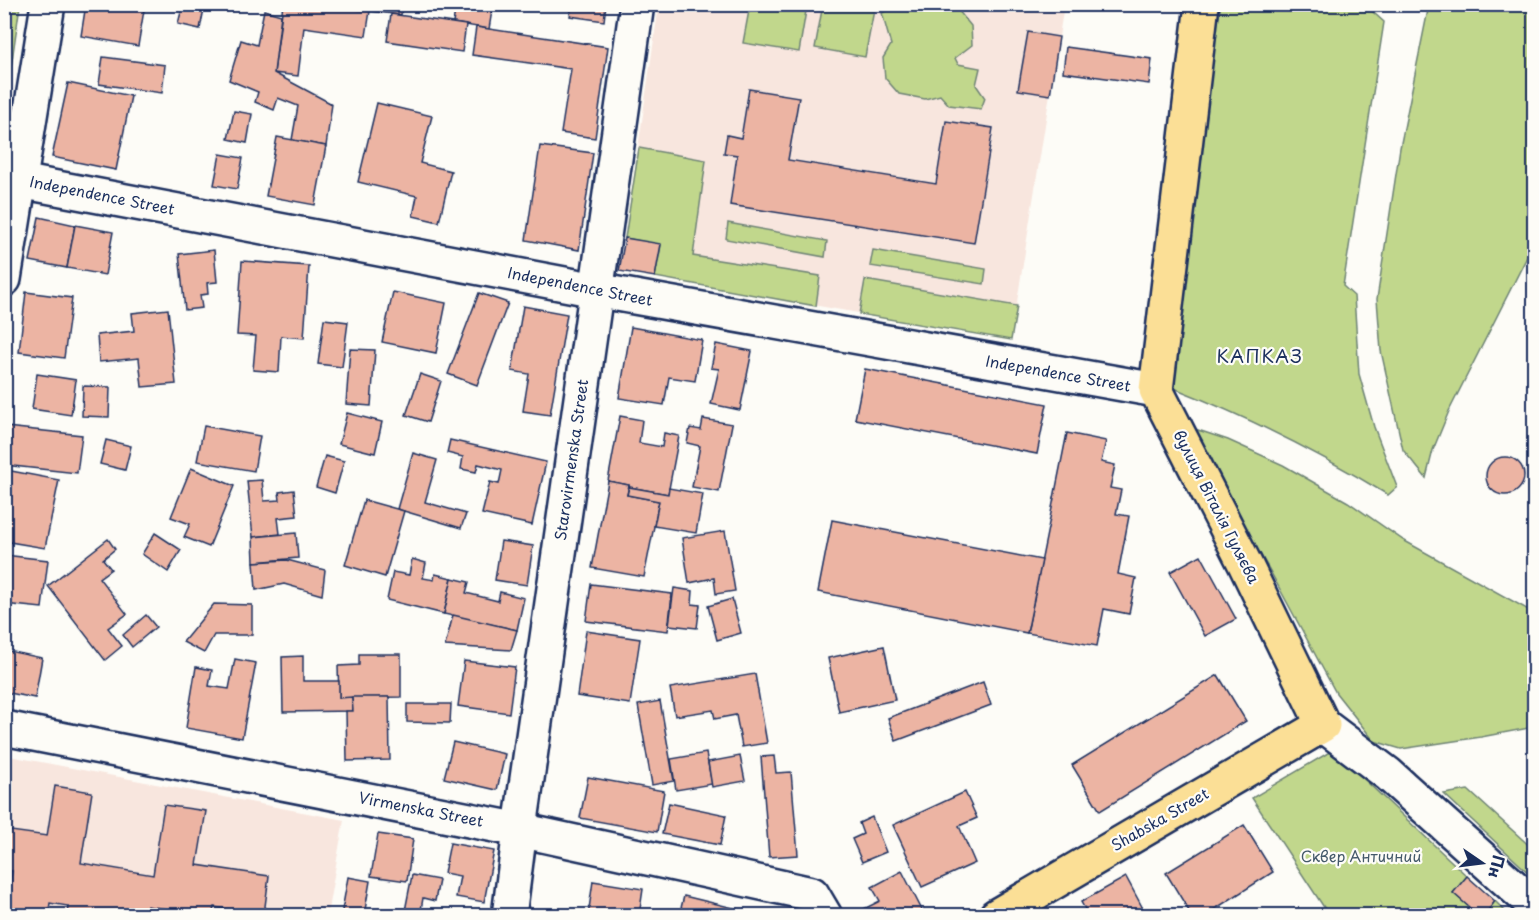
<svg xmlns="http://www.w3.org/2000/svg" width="1539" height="920" font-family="'Playpen Sans',sans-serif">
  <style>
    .built { fill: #f8e6de }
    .green { fill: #c1d78c; stroke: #6e8375; stroke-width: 1.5 }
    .building { fill: #ecb4a3; stroke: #1b2f5e; stroke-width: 1.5 }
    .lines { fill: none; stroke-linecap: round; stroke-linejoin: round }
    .minor-casing { stroke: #1b2f5e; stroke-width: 38 }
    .major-casing { stroke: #1b2f5e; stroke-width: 38 }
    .minor { stroke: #fdfcf7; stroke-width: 33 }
    .major { stroke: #fbdf96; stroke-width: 33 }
    .labels { text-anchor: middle; stroke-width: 4.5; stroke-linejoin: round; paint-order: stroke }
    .street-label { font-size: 15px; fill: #1b2f5e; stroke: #fdfcf7 }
    .park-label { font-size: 15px; fill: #44596a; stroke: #fdfcf7 }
    .quarter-label { font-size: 18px; letter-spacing: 1.5px; fill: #1b2f5e; stroke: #fdfcf7 }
  </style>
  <rect width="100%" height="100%" fill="#fdfcf7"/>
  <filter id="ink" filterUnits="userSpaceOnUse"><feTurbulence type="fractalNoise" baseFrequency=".0167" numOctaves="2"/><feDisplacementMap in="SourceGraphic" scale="12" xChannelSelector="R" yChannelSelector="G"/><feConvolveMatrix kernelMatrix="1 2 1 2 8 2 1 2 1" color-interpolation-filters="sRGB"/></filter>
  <g filter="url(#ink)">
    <g class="built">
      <polygon points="659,5 1064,5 1011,340 620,271"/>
      <polygon points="4,755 344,820 327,915 5,915"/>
    </g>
    <g class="green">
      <polygon points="5,4 20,5 5,109 4,5"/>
      <polygon points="823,4 875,5 865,57 815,48"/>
      <polygon points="750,5 807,5 799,52 743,43"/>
      <polygon points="897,5 954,5 971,26 972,45 955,58 958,64 980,68 976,85 985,98 981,109 949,105 940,95 925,99 899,94 885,78 883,58 891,45 882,13"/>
      <path d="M1217 5H1365L1384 22 1343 286 1354 296 1359 374 1374 427 1397 487 1388 495C1318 452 1250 418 1174 388V358L1196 196Z"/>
      <polygon points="1429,5 1534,5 1534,243 1449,411 1433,450 1426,478 1403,450 1381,351 1377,299 1400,148"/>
      <polygon points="639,148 706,160 693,256 820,276 816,306 655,277 661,245 625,238"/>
      <polygon points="728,223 827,241 825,257 726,239"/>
      <polygon points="873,250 986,269 984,284 870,266"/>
      <polygon points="865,280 1017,306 1011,340 859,314"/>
      <polygon points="1195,429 1228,440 1283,465 1348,502 1403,540 1534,613 1534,727 1481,737 1401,749 1374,741 1336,693 1269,569 1193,440"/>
      <polygon points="1333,750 1467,876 1453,893 1479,915 1329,915 1252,798"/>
      <polygon points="1468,790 1534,850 1534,878 1444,794"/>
      <polygon points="1495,901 1509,915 1484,916"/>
    </g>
    <g class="building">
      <polygon points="86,4 145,4 138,46 81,36"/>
      <polygon points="183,4 205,4 200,29 178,24"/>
      <polygon points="283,4 317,4 370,11 366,36 304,27 298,76 274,73"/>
      <polygon points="340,4 402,4 401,15 339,7"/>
      <polygon points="456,4 493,4 489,29 453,23"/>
      <polygon points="572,4 606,4 604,21 570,16"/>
      <polygon points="264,10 281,15 274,73 332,104 326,146 292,140 298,106 278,98 274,110 255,102 258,92 229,80 241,40 257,45"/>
      <polygon points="391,14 466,25 462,52 387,41"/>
      <polygon points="476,27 608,47 595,138 561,133 571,69 472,55"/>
      <polygon points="1028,32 1059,37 1050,95 1018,90"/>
      <polygon points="1066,47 1152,59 1149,84 1063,72"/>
      <polygon points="103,57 165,65 162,93 99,84"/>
      <polygon points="68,83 131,96 116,170 52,157"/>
      <polygon points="749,89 799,97 788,160 936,184 946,121 993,128 974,243 730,205 737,155 724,153 727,135 741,138"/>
      <polygon points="377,103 432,116 420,163 451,171 439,222 413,216 417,196 358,182"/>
      <polygon points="234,111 252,114 247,143 228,139"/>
      <polygon points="277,137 326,146 315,205 266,196"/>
      <polygon points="540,146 593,153 579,250 526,240"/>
      <polygon points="220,154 243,158 237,189 214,185"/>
      <polygon points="39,217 75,225 67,268 30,261"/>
      <polygon points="75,225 113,232 105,275 67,268"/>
      <polygon points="625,238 661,244 655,277 619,271"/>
      <polygon points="214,250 217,282 207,283 208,294 200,295 202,308 185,310 179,254"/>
      <polygon points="242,261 309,266 304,338 281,336 279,372 253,370 256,336 237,335"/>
      <polygon points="26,292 72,298 64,358 19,352"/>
      <polygon points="393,292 446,303 436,353 382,342"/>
      <polygon points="479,293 508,303 477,385 448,374"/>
      <polygon points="523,306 567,314 550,415 523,411 529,374 512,371"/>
      <polygon points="168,309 176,384 142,387 139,358 99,362 97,335 134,331 132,313"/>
      <polygon points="324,319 348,322 342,367 318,364"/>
      <polygon points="631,327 702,340 695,381 669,377 664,405 619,398"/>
      <polygon points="716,344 752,351 740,410 711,404 719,369 711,368"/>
      <polygon points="350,349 375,350 371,406 346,404"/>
      <polygon points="865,369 1047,404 1037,454 855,419"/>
      <polygon points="37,374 76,380 71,415 32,409"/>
      <polygon points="420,374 441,381 428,422 406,415"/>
      <polygon points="83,386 110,387 109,417 82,416"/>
      <polygon points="347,413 382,422 375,453 339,444"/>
      <polygon points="620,416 642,420 639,443 662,447 664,433 679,436 668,494 629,487 629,485 608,481"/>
      <polygon points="703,419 732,424 719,492 692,487 700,446 687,443 690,428 701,430"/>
      <polygon points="204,426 260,436 254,471 197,461"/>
      <polygon points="6,427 82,435 77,473 4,465"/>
      <polygon points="1067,433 1106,441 1101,462 1115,465 1110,488 1121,490 1116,514 1129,516 1118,574 1136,578 1129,614 1104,609 1097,646 1027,633"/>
      <polygon points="106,440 131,446 125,470 100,464"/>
      <polygon points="450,440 546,462 532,525 482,514 490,482 499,484 502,470 478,464 476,472 461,469 463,457 447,453"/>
      <polygon points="413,453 437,460 425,502 466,514 461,528 397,509"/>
      <polygon points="325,456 344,461 335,493 316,487"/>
      <circle cx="1505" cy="476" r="19"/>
      <polygon points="191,468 234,486 209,547 184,537 190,524 171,517"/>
      <polygon points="6,470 59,480 45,548 4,541"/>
      <polygon points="262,480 264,501 280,500 279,492 294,490 297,516 278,518 280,534 253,537 247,481"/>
      <polygon points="608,481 629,485 627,495 659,501 644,577 592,568"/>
      <polygon points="629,487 668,494 669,488 703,494 696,533 654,526 659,501 627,495"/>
      <polygon points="364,500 404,511 385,577 345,565"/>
      <polygon points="832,520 1042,560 1027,633 818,592"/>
      <polygon points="725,531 735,591 716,594 714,578 689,583 682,538"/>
      <polygon points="155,533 181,550 168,572 142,554"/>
      <polygon points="296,533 298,558 254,562 253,537"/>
      <polygon points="108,539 115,549 103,559 111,569 99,578 127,614 108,628 122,646 105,660 48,586"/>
      <polygon points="501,541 533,546 527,585 495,580"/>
      <polygon points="4,555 48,560 42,608 4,604"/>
      <polygon points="1201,555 1236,619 1205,636 1170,572"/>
      <polygon points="412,559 426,563 423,578 434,580 435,574 452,578 444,614 387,600 393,572 409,575"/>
      <polygon points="287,560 325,570 322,595 284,584 256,590 254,562"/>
      <polygon points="452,578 469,582 466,593 498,601 500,592 524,598 517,630 444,614"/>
      <polygon points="591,584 672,594 668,631 586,621"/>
      <polygon points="674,588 693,591 692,604 700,605 697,628 669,625"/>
      <polygon points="732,599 741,633 717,640 708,606"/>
      <polygon points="214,604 252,605 252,635 214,635 204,653 183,642"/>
      <polygon points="146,615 156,627 132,647 123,635"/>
      <polygon points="453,615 517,630 511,650 445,646"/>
      <polygon points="586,631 640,639 630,704 577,696"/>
      <polygon points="884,646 895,700 839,712 828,658"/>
      <polygon points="4,650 42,658 35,698 4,692"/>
      <polygon points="359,654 401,654 401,697 339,698 338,666 359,665"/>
      <polygon points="303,656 303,681 339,681 339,698 352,697 353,711 283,712 282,657"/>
      <polygon points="235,659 256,663 242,738 186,728 196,667 212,670 209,686 229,689"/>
      <polygon points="464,661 515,667 509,713 458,706"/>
      <polygon points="755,674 767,743 742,747 736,715 715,719 713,710 675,716 670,688"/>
      <polygon points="1218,675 1246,721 1100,811 1072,765"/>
      <polygon points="983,682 991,705 896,741 888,718"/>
      <polygon points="352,697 389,697 390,760 347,761 346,711 353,711"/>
      <polygon points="660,701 674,781 652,785 638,705"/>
      <polygon points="407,704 451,704 450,723 407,722"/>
      <polygon points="453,742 505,754 497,790 444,778"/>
      <polygon points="706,753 712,784 676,790 671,759"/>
      <polygon points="740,756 745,781 712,787 708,762"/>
      <polygon points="774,756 776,773 791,772 798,855 769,857 761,757"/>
      <polygon points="588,777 664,791 657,832 580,818"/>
      <polygon points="55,786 92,792 81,863 153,875 164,805 206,811 197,865 269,876 264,914 214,907 212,916 172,916 173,910 147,906 146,916 67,916 68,906 50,903 48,916 6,916 12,871 4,870 4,830 47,836"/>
      <polygon points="965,792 977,818 959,826 975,863 922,887 893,825"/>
      <polygon points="669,803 726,815 720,845 662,834"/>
      <polygon points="872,817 886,852 862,862 852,839 863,834 859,823"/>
      <polygon points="1244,825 1273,872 1204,916 1192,916 1166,873"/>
      <polygon points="378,834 413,839 407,881 371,876"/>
      <polygon points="450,843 494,851 484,902 456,897 460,876 444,873"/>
      <polygon points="902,871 925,916 857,916 856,913 880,901 872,887"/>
      <polygon points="412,875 439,880 435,901 423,898 420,916 404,916"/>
      <polygon points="1467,876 1495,901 1484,916 1479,916 1453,893"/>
      <polygon points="348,877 370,881 364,916 341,916"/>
      <polygon points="1126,877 1147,916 1089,916 1081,902"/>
      <polygon points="593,881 643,889 639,916 588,916"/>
      <polygon points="684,896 750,912 749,916 679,916"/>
    </g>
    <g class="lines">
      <g class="minor-casing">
        <g id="minor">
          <polyline points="4,178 612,293 1156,390"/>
          <polyline points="4,279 48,4"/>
          <polyline points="1323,725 1388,774 1534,905"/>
          <polyline points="4,728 520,830 812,894 825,916"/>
          <polyline points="509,916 522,814 637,4"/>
        </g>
      </g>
      <g class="major-casing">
        <polyline id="major" points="996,916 1323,725 1245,564 1156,390 1202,4"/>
      </g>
      <use href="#minor" class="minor"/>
      <use href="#major" class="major"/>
    </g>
  </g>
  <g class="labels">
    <g class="street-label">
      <text transform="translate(102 196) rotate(11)" y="5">Independence Street</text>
      <text transform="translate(580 287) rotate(11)" y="5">Independence Street</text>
      <text transform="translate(1058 374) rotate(10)" y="5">Independence Street</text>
      <text transform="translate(572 460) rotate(-82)" y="5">Starovirmenska Street</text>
      <text transform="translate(1216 507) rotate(63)" y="5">вулиця Віталія Гуляєва</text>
      <text transform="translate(421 810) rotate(11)" y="5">Virmenska Street</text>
      <text transform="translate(1160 820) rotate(-30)" y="5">Shabska Street</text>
    </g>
    <g class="park-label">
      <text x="1361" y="862">Сквер Античний</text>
    </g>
    <g class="quarter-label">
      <text x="1260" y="363">КАПКАЗ</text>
    </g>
  </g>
  <rect width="1539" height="920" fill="none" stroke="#fdfcf7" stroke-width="24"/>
  <rect x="12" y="12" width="1515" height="896" fill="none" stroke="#1b2f5e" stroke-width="2" filter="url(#ink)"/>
  <g transform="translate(1482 863) rotate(104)" stroke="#fdfcf7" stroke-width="4.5" paint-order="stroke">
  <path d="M0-4.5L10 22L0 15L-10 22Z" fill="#1b2f5e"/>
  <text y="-9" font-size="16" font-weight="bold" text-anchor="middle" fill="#1b2f5e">Пн</text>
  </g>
</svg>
